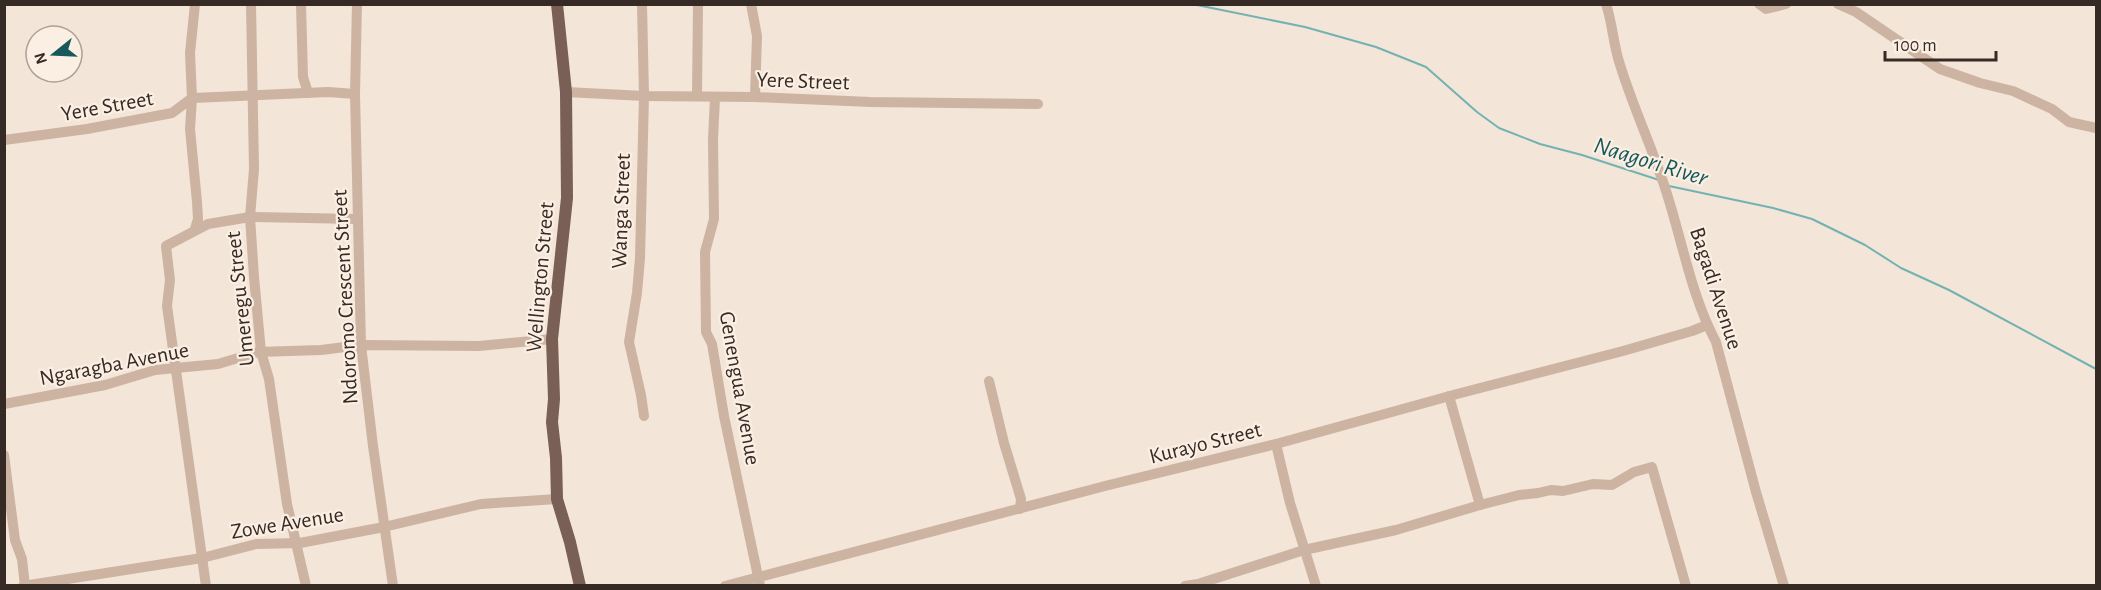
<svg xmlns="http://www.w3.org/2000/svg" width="2101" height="590" font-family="'Alegreya Sans',sans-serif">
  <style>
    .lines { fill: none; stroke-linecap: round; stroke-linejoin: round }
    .stream { stroke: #73b2b2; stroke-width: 2 }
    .minor { stroke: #ccb3a2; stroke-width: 10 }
    .major { stroke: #795f55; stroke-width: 12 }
    .labels { text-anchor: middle; stroke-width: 4.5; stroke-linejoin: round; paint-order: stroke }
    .street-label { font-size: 22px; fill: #362a25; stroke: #fbefe3 }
    .water-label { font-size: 24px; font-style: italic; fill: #17595a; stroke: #fbefe3 }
  </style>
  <rect width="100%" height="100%" fill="#f3e5d7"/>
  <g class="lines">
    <g class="stream">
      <polyline points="1192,4 1305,27 1376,47 1426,67 1477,112 1499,128 1540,144 1582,155 1659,180"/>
      <polyline points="1669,186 1773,208 1812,219 1865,245 1901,268 1949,290 2096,369"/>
    </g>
    <g class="minor">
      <polyline points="195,4 190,53 192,98 190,129 197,202 198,219 195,229"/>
      <polyline points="251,4 254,169 250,217 254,277 261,352 269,379 287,504 306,586"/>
      <polyline points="301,4 303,77 308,93"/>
      <polyline points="357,4 355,94 361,345 373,446 393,586"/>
      <polyline points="642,4 644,96 640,258 637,293 629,342 641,395 644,416"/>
      <polyline points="751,4 757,36 755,97"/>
      <path d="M1606 4C1612 22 1613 40 1618 58 1632 107 1656 154 1670 204 1684 250 1693 299 1716 342L1756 492 1784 586"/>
      <polyline points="1759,4 1766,9 1786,4"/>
      <polyline points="1838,4 1856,12 1940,69 1980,83 2013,91 2052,109 2069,122 2096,128"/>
      <polyline points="566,92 644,96 755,97 870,102 1038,104"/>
      <polyline points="697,96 698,4"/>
      <polyline points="715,98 713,139 714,219 705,252 706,332 712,344 724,416 760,586"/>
      <polyline points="4,140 87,129 172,113 192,98 328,92 355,94"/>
      <polyline points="989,381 1004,443 1021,499 1020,509"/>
      <polyline points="4,404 105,385 155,370 218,364 258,352 321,350 361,345 479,346 552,339"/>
      <polyline points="1276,444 1290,503 1316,586"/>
      <polyline points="4,455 15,540 22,559 25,586"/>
      <polyline points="1480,505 1519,495 1538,493 1551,490 1563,491 1593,484 1612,485 1634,472 1652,467 1686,586"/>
      <polyline points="23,586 202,558 256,544 300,543 384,527 481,504 557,499"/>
      <polyline points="206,586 167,306 170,280 166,246 208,224 250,217 358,219"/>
      <polyline points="725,586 1105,486 1276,444 1457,394 1623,351 1692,331 1707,325"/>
      <polyline points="1185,586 1198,584 1304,550 1396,530 1480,505 1449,396"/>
    </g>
    <polyline class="major" points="557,4 566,92 567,198 552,339 554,399 552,422 556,458 557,499 570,542 580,586"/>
  </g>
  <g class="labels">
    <g class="street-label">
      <text transform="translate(803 80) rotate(2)" y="8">Yere Street</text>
      <text transform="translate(107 105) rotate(-10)" y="8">Yere Street</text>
      <text transform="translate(620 211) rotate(-88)" y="8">Wanga Street</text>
      <text transform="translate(539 277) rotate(-85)" y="8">Wellington Street</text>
      <text transform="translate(1717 288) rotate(72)" y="8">Bagadi Avenue</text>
      <text transform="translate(344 297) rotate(-93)" y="8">Ndoromo Crescent Street</text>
      <text transform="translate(239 299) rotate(-96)" y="8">Umeregu Street</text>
      <text transform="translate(114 363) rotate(-11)" y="8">Ngaragba Avenue</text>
      <text transform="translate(741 388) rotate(80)" y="8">Genengua Avenue</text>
      <text transform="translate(1205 442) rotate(-14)" y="8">Kurayo Street</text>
      <text transform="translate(287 522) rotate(-9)" y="8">Zowe Avenue</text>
    </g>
    <g class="water-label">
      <text transform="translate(1651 161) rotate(17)" y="8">Naagori River</text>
    </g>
  </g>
  <rect width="2101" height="590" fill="none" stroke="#362a25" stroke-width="12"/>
  <g transform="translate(54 54) rotate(252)"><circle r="28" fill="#fbefe3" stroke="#aca097" stroke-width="1.5"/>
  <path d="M0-4.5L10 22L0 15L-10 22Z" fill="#17595a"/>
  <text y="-9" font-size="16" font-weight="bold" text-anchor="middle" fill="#362a25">N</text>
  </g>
  <path d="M1885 51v9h111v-9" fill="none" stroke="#362a25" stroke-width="3"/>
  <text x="1894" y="51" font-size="18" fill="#362a25" stroke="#fbefe3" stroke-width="4.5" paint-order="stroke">100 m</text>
</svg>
